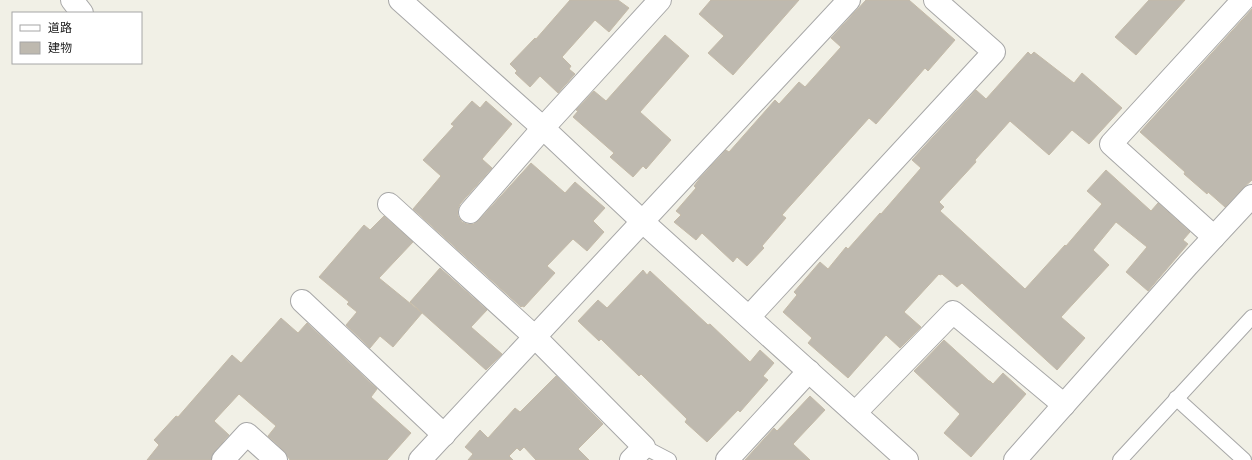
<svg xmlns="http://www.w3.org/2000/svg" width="1252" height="460" font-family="Barlow,'Noto Sans JP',sans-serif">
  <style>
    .building { fill: #beb9af; stroke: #c4baa8 }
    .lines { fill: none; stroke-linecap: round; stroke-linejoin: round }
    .lane-casing { stroke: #a7a7a7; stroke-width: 16 }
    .street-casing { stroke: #a7a7a7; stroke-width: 24 }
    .lane { stroke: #fff; stroke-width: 14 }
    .street { stroke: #fff; stroke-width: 22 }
  </style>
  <rect width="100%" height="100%" fill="#f1f0e6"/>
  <g class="building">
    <polygon points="570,0 618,0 629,8 609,32 595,20 562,57 571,66 569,69 575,74 558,93 540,76 530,87 515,73 517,71 510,64 535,38 536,39"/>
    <polygon points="711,0 799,0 733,75 708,53 724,36 699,14"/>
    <polygon points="866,0 909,0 955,40 928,71 925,68 876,124 869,118 782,215 786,218 762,246 764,248 747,266 737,257 733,262 702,233 696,240 674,222 681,215 676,211 696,188 694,186 700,178 726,150 729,152 775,100 779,104 799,82 805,87 841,47 831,38"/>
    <polygon points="1149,0 1185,0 1136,55 1115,37"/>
    <polygon points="1252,9 1252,180 1243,188 1225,207 1208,192 1207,194 1184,174 1185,172 1140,132"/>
    <polygon points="665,35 689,56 640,112 671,140 646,169 643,166 633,177 610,157 614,153 573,117 578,111 576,110 594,91 606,101"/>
    <polygon points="1028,52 1031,55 1034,52 1074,83 1082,73 1122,108 1089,144 1072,130 1049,155 1010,121 975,160 976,162 939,202 944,207 940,211 1025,289 1065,245 1066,246 1102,204 1087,191 1106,170 1151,211 1158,203 1190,232 1183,240 1188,244 1148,291 1126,272 1147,247 1116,222 1093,250 1109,265 1061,317 1085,338 1057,370 962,283 957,287 942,274 940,275 939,274 904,312 921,327 900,348 886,335 848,378 808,343 812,338 783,312 797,295 794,292 820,262 828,269 846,247 848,249 880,213 881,214 921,168 912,160 976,90 986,99"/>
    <polygon points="472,101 480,108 486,101 512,124 482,159 492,168 460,204 458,209 458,216 462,222 467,224 474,224 479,220 531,163 565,193 575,182 605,208 593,221 604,232 587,251 573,239 547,266 555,273 524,307 522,306 521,307 413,209 441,176 423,160 454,126 451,124"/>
    <polygon points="384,216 413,242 379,278 422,313 393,347 380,336 370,348 346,325 357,312 347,304 349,302 319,277 364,225 370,230"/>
    <polygon points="440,268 487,310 471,327 502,354 486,370 410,302"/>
    <polygon points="643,270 647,275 650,271 708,325 710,324 750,362 760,350 774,363 763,376 768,380 740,412 738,410 707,442 685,422 687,419 641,374 639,376 601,339 599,341 578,321 598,300 607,308"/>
    <polygon points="281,318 298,333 307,323 377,389 371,397 411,433 387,460 290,460 284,451 268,436 276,426 239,394 214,421 229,435 214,452 211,460 147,460 159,445 154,440 176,416 178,417 232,355 241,363"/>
    <polygon points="944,340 989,381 990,381 993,384 1003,373 1026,394 971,457 944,433 960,414 914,371"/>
    <polygon points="556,376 603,424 578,449 589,460 536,460 524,447 520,451 517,448 509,456 513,460 468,460 473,454 465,447 480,430 488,438 515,408 520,412"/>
    <polygon points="810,396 825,410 793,444 810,460 745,460 774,428 777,431"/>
  </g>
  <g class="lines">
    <g class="lane-casing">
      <g id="lane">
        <polyline points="1176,398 1244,460"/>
        <polyline points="644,447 669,460"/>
        <polyline points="1120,460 1252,317"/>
      </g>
    </g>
    <g class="street-casing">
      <g id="street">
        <polyline points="72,0 82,13"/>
        <polyline points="400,0 543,128 643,222 907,460"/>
        <polyline points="389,204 535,337 644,447 631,460"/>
        <polyline points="470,212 543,128 660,0"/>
        <polyline points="1214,237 1111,144 1243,0"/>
        <polyline points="302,301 444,435"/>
        <polyline points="749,317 994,52 935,0"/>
        <polyline points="855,413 953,312 1064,405"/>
        <polyline points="223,460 247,434 276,460"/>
        <polyline points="420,460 849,0"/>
        <polyline points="727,460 809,371"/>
        <polyline points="1015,460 1188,265 1252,196"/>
      </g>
    </g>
    <use href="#lane" class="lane"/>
    <use href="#street" class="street"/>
  </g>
  <rect x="12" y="12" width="130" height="52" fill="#ffffff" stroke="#a6a6a6"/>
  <rect x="20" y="25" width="20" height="6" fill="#ffffff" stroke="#a6a6a6"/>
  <text x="48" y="32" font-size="12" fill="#202020">道路</text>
  <rect x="20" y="42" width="20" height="12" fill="#beb9af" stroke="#a6a6a6"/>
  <text x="48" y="52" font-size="12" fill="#202020">建物</text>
</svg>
